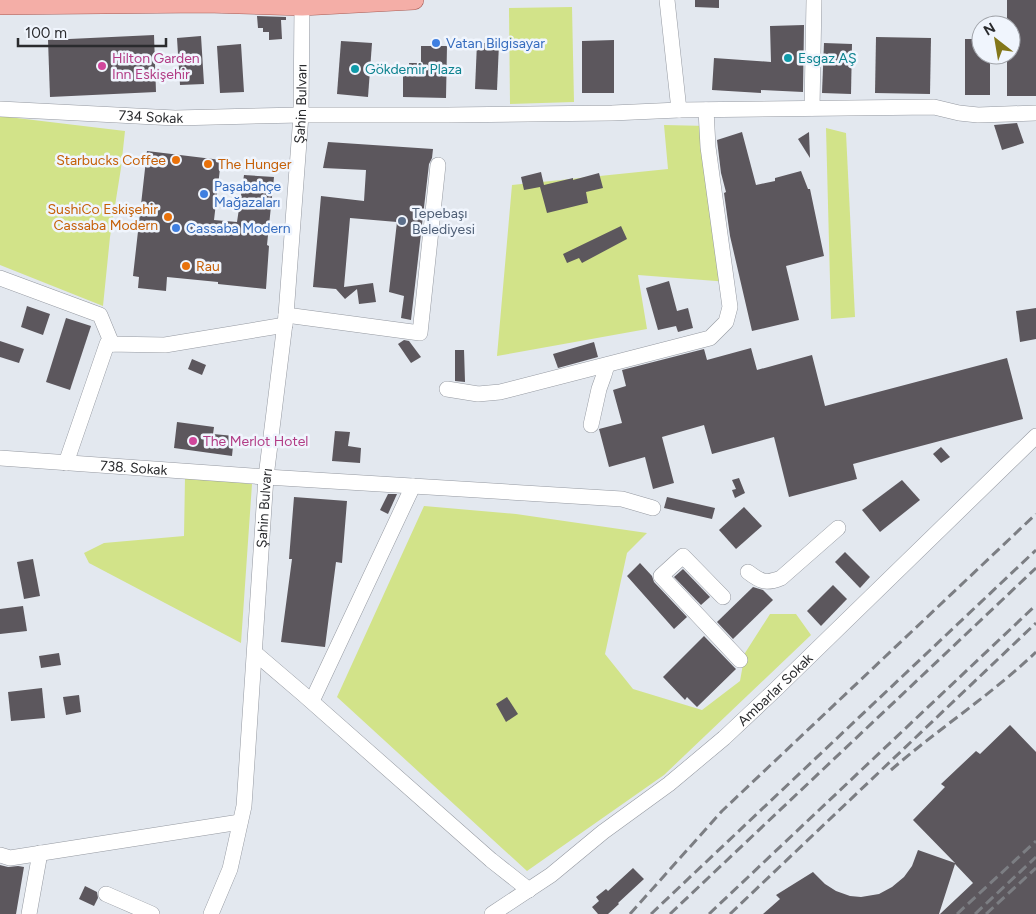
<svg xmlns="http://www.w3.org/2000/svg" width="1036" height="914" font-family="Figtree,sans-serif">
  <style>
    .green { fill: #d2e389 }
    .building { fill: #5c575d }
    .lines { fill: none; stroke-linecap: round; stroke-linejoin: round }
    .minor-casing { stroke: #9599a1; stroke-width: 16 }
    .major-casing { stroke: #a85d56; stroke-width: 20 }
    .minor { stroke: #fff; stroke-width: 15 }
    .major { stroke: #f4aea7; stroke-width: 19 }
    .rail { stroke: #7c7e83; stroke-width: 3; stroke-dasharray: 10 5; stroke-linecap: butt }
    .shop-dot { fill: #3f7fe0; stroke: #f0f5fd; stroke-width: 2 }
    .culture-dot { fill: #0f9aa8; stroke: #f0f5fd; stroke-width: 2 }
    .hotel-dot { fill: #d1479c; stroke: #f0f5fd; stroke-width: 2 }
    .food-dot { fill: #e8710a; stroke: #f0f5fd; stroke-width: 2 }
    .service-dot { fill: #5c6f8a; stroke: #f0f5fd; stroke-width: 2 }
    .labels { text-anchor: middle; stroke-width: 5; stroke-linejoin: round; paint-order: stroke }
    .shop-label { font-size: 14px; fill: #366cbe; stroke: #f0f5fd; text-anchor: start }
    .hotel-label { font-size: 14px; fill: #b23c85; stroke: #f0f5fd; text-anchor: start }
    .culture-label { font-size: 14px; fill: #0d838f; stroke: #f0f5fd; text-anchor: start }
    .street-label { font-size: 14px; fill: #2a2b2e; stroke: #f0f5fd }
    .food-label { font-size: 14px; fill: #c56008; stroke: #f0f5fd; text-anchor: end }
    .service-label { font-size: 14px; fill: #4e5e75; stroke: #f0f5fd; text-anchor: start }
  </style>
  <rect width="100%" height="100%" fill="#e3e8ef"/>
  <g class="green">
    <polygon points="572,7 574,102 510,104 509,8"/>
    <polygon points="0,116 125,131 121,168 110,237 103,306 0,265"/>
    <polygon points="664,125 708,126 729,282 638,275 647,329 497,356 512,185 668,169"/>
    <polygon points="826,128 846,133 855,317 831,319"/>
    <polygon points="185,477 252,484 241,643 89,563 84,553 104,543 184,536"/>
    <polygon points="424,506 516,514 647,533 627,553 605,654 633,689 702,710 740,681 745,653 770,614 796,614 811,635 664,775 527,871 337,697"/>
  </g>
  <g class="building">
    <polygon points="695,0 719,0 719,8 695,7"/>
    <polygon points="1007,0 1036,0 1036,96 1007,96 1007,55 1011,55 1011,25 1007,25"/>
    <polygon points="257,16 286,17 286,20 281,20 282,39 269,40 269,32 263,32 263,28 258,28"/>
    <polygon points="804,25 803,92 761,90 761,93 712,90 714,58 771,62 770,26"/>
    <polygon points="154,35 156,92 50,97 48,40"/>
    <polygon points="201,36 204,84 180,85 177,38"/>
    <polygon points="876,37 931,38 930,94 875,93"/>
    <polygon points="965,39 981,39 981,55 990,55 990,95 965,95"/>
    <polygon points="614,40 614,93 582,93 582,41"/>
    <polygon points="341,41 372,43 368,97 337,94"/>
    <polygon points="477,43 499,43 497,90 475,89"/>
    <polygon points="824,43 852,44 851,94 822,93"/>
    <polygon points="241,44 244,92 220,93 217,46"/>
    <polygon points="421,46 447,46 446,98 403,97 403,72 409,72 409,63 421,63"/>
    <polygon points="1017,123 1024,143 1002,150 994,125"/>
    <polygon points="742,132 756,185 775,181 775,178 801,171 808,189 810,189 824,256 786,266 799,320 752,331 730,236 724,193 726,192 721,173 717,140"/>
    <polygon points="809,132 810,158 798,139"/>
    <polygon points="328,142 433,149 432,158 429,164 411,320 401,318 404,296 389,292 397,222 350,218 344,287 373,283 376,302 359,304 357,289 345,299 336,289 313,287 321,196 364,201 366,170 323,168"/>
    <polygon points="147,151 221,160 214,220 237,222 244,175 274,177 267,245 269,246 266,289 218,284 218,282 167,277 166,291 138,288 139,277 133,276"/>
    <polygon points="541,172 544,185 573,178 573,180 599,173 603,188 586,192 588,203 547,213 540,187 524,190 521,177"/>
    <polygon points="621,226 627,239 582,263 579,258 567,263 563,254"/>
    <polygon points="669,281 677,311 688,308 693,328 678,332 676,326 658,330 646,288"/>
    <polygon points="27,306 50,314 43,335 21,327"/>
    <polygon points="1036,308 1036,339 1020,342 1016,311"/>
    <polygon points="66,318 91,326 70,390 46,382"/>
    <polygon points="404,340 409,341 421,357 411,363 398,344"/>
    <polygon points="0,341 24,349 19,363 0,357"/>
    <polygon points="594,342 598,357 558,368 553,354"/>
    <polygon points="751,348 757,370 812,355 825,406 1007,358 1023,419 853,464 857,479 789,497 774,437 712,454 704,425 662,437 674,483 653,489 645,457 609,467 599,429 622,423 613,390 626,386 622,370 704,349 707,360"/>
    <polygon points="455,350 464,350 465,382 455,381"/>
    <polygon points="192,359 206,365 202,375 188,369"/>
    <polygon points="177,422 214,427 213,434 234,436 232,456 174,448"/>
    <polygon points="335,431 350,432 348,446 361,448 360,463 332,461"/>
    <polygon points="941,447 950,457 941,463 933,454"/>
    <polygon points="739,478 745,493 735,498 732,490 736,489 732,480"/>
    <polygon points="902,480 920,500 880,532 862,510"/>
    <polygon points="388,494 397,494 388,514 380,510"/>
    <polygon points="294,497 347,501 342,563 336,562 325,647 281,642 292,559 289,559"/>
    <polygon points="667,497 715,508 712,519 664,508"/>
    <polygon points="744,507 762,526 736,549 719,530"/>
    <polygon points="845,552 870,577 860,588 835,562"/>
    <polygon points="33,559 40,596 24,599 17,562"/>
    <polygon points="640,563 652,576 654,582 687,617 674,629 627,576"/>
    <polygon points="683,569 710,597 701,605 674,577"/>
    <polygon points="833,585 847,599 821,626 807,611"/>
    <polygon points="753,587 763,590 773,600 733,639 717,622"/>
    <polygon points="23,606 27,631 0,634 0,609"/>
    <polygon points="704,636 733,666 736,669 697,707 687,697 685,700 663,677"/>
    <polygon points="59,653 61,665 41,668 39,656"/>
    <polygon points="42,688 45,718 11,721 8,692"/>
    <polygon points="79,695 81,712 66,715 63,697"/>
    <polygon points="507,697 518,714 506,722 496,704"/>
    <polygon points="1010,725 1036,752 1036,914 940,914 973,883 955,864 939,914 763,914 780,899 776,895 813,872 825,884 836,891 850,896 861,897 879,894 892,887 904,877 912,866 918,850 955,863 913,820 945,787 941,784 976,751 980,754"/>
    <polygon points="0,865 8,867 18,866 24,867 16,914 0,914"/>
    <polygon points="633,868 644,879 618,903 619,904 608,914 598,914 592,907 599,901 596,897 606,889 608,891"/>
    <polygon points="85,886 97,892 98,898 94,906 79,899"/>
  </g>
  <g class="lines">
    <g class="minor-casing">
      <g id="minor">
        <polyline points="667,0 679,110"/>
        <polyline points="812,108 814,0"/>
        <path id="s1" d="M0 109 175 118 301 115H448L612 113 679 110 934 107 959 113 978 115 1036 113"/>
        <polyline points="0,278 100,315 112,344"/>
        <polyline points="286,315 420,333 438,165"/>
        <polyline points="447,389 478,394 500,392 710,338 726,322 730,307 708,147 706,110"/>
        <polyline points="591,425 599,389 604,375 607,365"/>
        <path id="s2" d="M0 458 266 477 622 499 653 508"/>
        <polyline points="66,463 107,344 165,345 285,325"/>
        <path d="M748 572C761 582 766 584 781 578L838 528"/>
        <polyline points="723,597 683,556 661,576 740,660"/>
        <polyline points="255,653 303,694 491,860 529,890"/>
        <polyline points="312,701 413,486"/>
        <polyline points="0,855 10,858 240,822"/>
        <polyline points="106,894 152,914"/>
        <polyline points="29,914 40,853"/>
        <path id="s3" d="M211 914 230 869 244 806 266 477 286 315 301 115 302 6"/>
        <path id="s4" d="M492 914 551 875 603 832 669 784 724 738 774 691 1036 436"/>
      </g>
    </g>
    <g class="major-casing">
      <polyline id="major" points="0,5 206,3 302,6 414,0"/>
    </g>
    <use href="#minor" class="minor"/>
    <use href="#major" class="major"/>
    <g class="rail">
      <path d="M891 770C938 729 991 695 1036 652"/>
      <polyline points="630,914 722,811 1036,514"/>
      <polyline points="651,914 1036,550"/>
      <polyline points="670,914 1036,568"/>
      <polyline points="709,914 1036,605"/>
      <polyline points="730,914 1036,623"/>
      <polyline points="957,914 1036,841"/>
      <polyline points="975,914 1036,857"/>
      <polyline points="986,914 1036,868"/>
    </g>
  </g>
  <g class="shop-dot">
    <circle cx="436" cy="43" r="5"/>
    <circle cx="204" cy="194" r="5"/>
    <circle cx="176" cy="228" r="5"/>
  </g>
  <g class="culture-dot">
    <circle cx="788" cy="58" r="5"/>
    <circle cx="355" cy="69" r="5"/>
  </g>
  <g class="hotel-dot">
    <circle cx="102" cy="66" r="5"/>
    <circle cx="193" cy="441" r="5"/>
  </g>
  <g class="food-dot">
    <circle cx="176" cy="160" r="5"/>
    <circle cx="208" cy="164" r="5"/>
    <circle cx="168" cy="217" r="5"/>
    <circle cx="186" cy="266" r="5"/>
  </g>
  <circle class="service-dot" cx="402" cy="221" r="5"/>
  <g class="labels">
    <g class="shop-label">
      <text x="446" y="48">Vatan Bilgisayar</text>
      <text x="214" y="191">Paşabahçe<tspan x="214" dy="16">Mağazaları</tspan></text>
      <text x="186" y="233">Cassaba Modern</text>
    </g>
    <g class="hotel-label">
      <text x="112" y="63">Hilton Garden<tspan x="112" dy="16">Inn Eskişehir</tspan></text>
      <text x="203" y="446">The Merlot Hotel</text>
    </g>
    <g class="culture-label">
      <text x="798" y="63">Esgaz AŞ</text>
      <text x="365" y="74">Gökdemir Plaza</text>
    </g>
    <g class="street-label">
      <text dy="5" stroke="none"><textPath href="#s3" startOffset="818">Şahin Bulvarı</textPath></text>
      <text dy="5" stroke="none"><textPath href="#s1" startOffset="151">734 Sokak</textPath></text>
      <text dy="5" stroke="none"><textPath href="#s2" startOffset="134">738. Sokak</textPath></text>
      <text dy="5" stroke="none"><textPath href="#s3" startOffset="412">Şahin Bulvarı</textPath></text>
      <text dy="5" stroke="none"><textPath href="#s4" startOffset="362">Ambarlar Sokak</textPath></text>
    </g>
    <g class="food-label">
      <text x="166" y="165">Starbucks Coffee</text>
      <text x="218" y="169" text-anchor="start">The Hunger</text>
      <text x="158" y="214">SushiCo Eskişehir<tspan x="158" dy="16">Cassaba Modern</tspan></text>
      <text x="196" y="271" text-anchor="start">Rau</text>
    </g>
    <g class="service-label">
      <text x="412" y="218">Tepebaşı<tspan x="412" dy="16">Belediyesi</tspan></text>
    </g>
  </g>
  <g transform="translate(996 40) rotate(329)"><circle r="24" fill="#f0f5fd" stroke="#a1a4aa"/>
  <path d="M0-4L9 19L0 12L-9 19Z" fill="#83771a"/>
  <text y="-8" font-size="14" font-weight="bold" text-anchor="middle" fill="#2a2b2e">N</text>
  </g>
  <path d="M18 38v8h148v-8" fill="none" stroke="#2a2b2e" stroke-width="2.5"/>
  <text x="25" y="38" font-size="15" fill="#2a2b2e" stroke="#f0f5fd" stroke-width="4" paint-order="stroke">100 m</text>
</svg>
